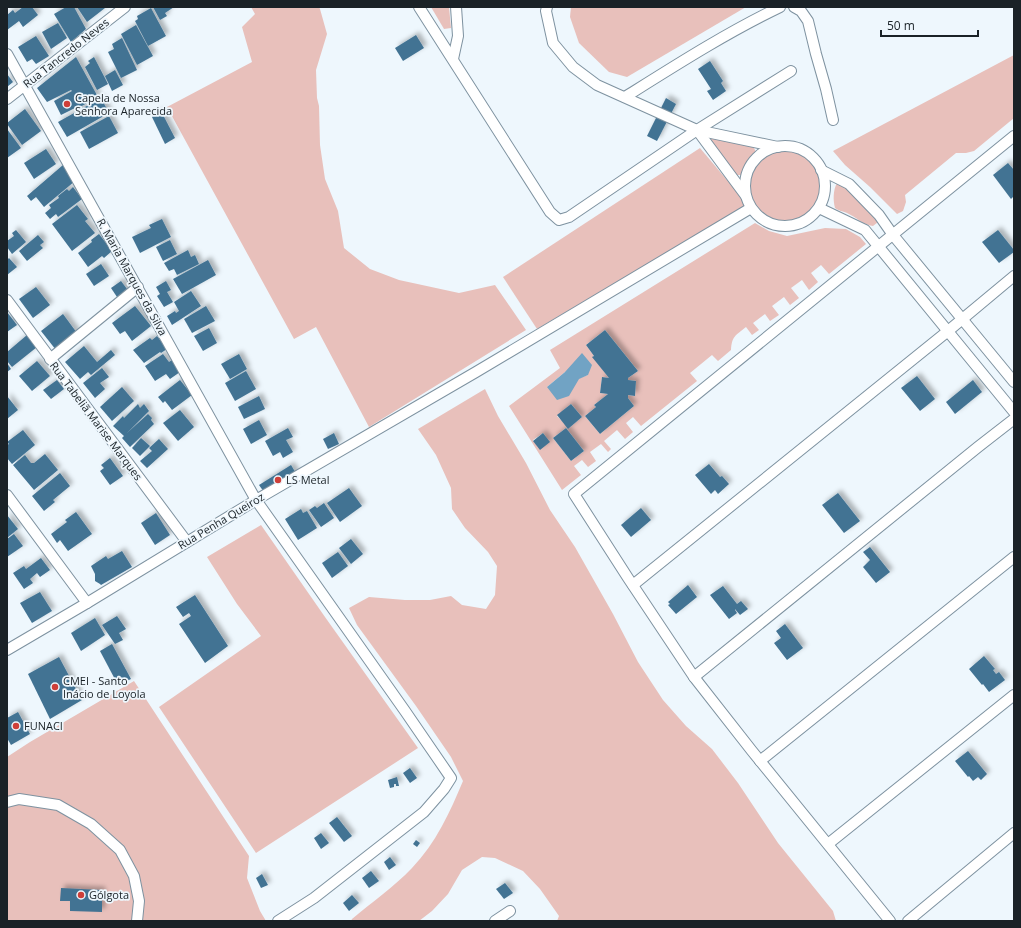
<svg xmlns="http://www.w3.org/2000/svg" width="1021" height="928" font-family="'Open Sans',sans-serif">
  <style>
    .green { fill: #e8c0bb; fill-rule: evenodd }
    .water { fill: #71a3c4 }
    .building { fill: #427393; filter: url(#shadow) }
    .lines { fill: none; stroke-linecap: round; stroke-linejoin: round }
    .street-casing { stroke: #7e92a0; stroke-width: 12 }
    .street { stroke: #fff; stroke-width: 10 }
    .poi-dot { fill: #ce3f39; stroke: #eef7fd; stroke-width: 1.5 }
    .labels { text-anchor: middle; stroke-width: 3.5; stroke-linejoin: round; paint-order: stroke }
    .street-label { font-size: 11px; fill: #1a2227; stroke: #eef7fd }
    .poi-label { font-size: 11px; fill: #1a2227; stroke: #eef7fd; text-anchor: start }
  </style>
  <defs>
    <filter id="shadow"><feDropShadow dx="3.5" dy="-3.5" stdDeviation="2" flood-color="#0004"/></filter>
  </defs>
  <rect width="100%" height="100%" fill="#eef7fd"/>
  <g class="green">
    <polygon points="251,7 319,7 320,9 327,34 316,70 317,98 319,106 320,145 325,179 338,211 344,248 370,269 399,280 459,293 495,285 526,330 369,427 316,327 294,339 167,107 252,62 242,27 255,14"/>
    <polygon points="431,7 449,7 451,28 444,29"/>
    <polygon points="571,7 746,7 627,77 609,72 579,43 570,17"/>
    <polygon points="1014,55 1014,118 974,151 966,153 956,153 905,195 906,202 903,211 897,214 870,187 845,165 833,151"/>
    <polygon points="712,136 753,146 756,152 743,175 734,175 708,138"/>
    <polygon points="700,148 748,205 537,329 503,277"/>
    <circle cx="785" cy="186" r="35"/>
    <path d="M837 183 848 188 879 218 878 222 873 226C863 225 856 217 847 213 842 211 839 211 835 208 833 200 833 190 837 183Z"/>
    <path d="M755 223 769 231 787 236 825 228 846 229 860 237 866 244 829 274 821 265 811 273 818 282 809 290 802 280 791 288 799 298 790 305 784 297 772 306 779 315 770 321 765 314 753 323 759 330 752 335 746 327C735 336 732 336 731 350L718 361 712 355 690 373 697 381 641 426 633 417 626 423 633 432 625 439 617 430 604 441 611 449 608 452 601 444 590 452 596 461 588 467 582 460 574 466 581 475 562 490 509 406 560 368 550 350ZM605 330 638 371 628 378V380L636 381 635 396 628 395V398L634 406 600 434 585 416 596 407 594 405 608 394 600 393 602 377 609 378 593 357 594 356 586 345ZM565 372 588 375 579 378 547 387ZM571 404 582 417 569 428 557 416ZM566 428 584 451 571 461 553 438ZM543 433 549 442 533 441V440Z"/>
    <path d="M485 389 498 416 526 463 550 510 575 547 613 614 638 662 663 700 686 726 712 749 738 783 778 843 833 911 836 921H557L559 916 540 889 523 871 495 858 482 857 462 870 448 894 432 911 419 921H351L352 919C372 902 394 887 412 868 436 843 450 812 463 781L451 757 416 706 357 625 349 608 369 597 405 600H430L451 596 462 605 486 609 495 595 497 566 488 552 465 528 452 509 451 488 436 455 418 429Z"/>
    <polygon points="261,525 325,617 418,748 256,853 159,707 261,636 237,604 207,557"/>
    <polygon points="134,681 249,856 247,878 260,911 266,921 7,921 7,757 30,742"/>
  </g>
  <polygon class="water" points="582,353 592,365 588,375 579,379 569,396 557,400 547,387 565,372"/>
  <g class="building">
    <polygon points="23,7 32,7 38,15 23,27 19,21 7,30 7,15 13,10 15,13"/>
    <polygon points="66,7 74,7 86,29 71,42 54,14"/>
    <polygon points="77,7 104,7 105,8 87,22"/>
    <polygon points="153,7 174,7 165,13 167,16 160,20"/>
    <polygon points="151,8 166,36 148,46 135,21 138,19 137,16"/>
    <polygon points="58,23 67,38 51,49 42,32"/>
    <polygon points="136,25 153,56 137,65 121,34"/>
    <polygon points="416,35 424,48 403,61 395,48"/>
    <polygon points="36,36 49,56 36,64 32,59 27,62 18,47"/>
    <polygon points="122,38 137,70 121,78 108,52 114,49 112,44"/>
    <polygon points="76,57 98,97 80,107 78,103 81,108 76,111 75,108 61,115 54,101 72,91 71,90 47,102 37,88"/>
    <polygon points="94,57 108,84 97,90 85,67 90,63 88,61"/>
    <polygon points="710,61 723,81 721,83 726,91 713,100 707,91 711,89 698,69"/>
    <polygon points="115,70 123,85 112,91 105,76"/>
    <polygon points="7,74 13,82 7,87"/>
    <polygon points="101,98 109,113 67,137 58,122"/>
    <polygon points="666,98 676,104 657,141 647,136"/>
    <polygon points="25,109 41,131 22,145 7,124 7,123"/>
    <polygon points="161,111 175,138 165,144 152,117"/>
    <polygon points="109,116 118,133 89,149 80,132"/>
    <polygon points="7,129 21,148 7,158"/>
    <polygon points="46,149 56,164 34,179 24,163"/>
    <polygon points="1008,163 1014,170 1014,196 1011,199 993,175"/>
    <polygon points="63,165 75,181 44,207 36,197 31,201 27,196"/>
    <polygon points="73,187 82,199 58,217 56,214 50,219 45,213 51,208 49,205 59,198 58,196 67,189 69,191"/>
    <polygon points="77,205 88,219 85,221 95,233 72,251 52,224"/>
    <polygon points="162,219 171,237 140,253 132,237 151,228 149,225"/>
    <polygon points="16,230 26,242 12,254 7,247 7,241 14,236 12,233"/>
    <polygon points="998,230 1014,250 1014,252 999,263 982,242"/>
    <polygon points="99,234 112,251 104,258 102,256 88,267 78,253 92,242 91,240"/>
    <polygon points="38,235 44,242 40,245 43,248 27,261 19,251"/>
    <polygon points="170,240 177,254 163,261 156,247"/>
    <polygon points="188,250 191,257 195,255 199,264 177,275 174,269 169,271 164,263"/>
    <polygon points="9,258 17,267 7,275 7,260"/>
    <polygon points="208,260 216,275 182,294 173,279"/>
    <polygon points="101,264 109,276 94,286 86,274"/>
    <polygon points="121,281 130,293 119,300 111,288"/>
    <polygon points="166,281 171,290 167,292 173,302 164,307 157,296 160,294 156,287"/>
    <polygon points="36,287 50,305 33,318 19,299"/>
    <polygon points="191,291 201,306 172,325 167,316 175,311 176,313 179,311 174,302"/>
    <polygon points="135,306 151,326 132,341 125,331 120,334 112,323"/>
    <polygon points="206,306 215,321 192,333 184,319"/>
    <polygon points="7,312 17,325 7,332"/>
    <polygon points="63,314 77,333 56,350 41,331"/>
    <polygon points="209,328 217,343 203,351 194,336"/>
    <polygon points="605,330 638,371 628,378 628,380 636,381 635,396 628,395 628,398 634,406 600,434 585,416 596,407 594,405 608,394 600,393 602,377 609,378 592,357 594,356 586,345"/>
    <polygon points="27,335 37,347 12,367 7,361 7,352"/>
    <polygon points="157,336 167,349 161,353 160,352 144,363 133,350 150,338 152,340"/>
    <polygon points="84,346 97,362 111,350 115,355 91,375 88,372 80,379 65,362"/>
    <polygon points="163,354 169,362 172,360 180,372 170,379 166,374 155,381 145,366"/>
    <polygon points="239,354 247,369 230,379 221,364"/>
    <polygon points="37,361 50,376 32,391 19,376"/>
    <polygon points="7,363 11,369 7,372"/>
    <polygon points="102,368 109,377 100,383 105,389 95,398 83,383"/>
    <polygon points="246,371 256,389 235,401 225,383"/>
    <polygon points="917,376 935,399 920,411 901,388"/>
    <polygon points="57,380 64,389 51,399 43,390"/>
    <polygon points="180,380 192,395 172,410 165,401 163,403 158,397"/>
    <polygon points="973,380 982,392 955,414 946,402"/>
    <polygon points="122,387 134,401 112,421 100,407"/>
    <polygon points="7,396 18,410 7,419"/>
    <polygon points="259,396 265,409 244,419 238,407"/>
    <polygon points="138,404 140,408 144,404 149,411 127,433 148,414 152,418 151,420 154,424 130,447 122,438 124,436 113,426 123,416 124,418"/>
    <polygon points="571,404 582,417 568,429 557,415"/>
    <polygon points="180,410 194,427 178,441 163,423"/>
    <polygon points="259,420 267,435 251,444 243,429"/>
    <polygon points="288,428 293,437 286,440 293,452 283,458 280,452 273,456 265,441"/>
    <polygon points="566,428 584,451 571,461 553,438"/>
    <polygon points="23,430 35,445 12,464 7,458 7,445 9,444 7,442"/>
    <polygon points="334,433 339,444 328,449 323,439"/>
    <polygon points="543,433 550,442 540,450 533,441"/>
    <polygon points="141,438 150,446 140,456 132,448"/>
    <polygon points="159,439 168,449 147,468 140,461 152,451 149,448"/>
    <polygon points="45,454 58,470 34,490 13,465 25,455 31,463 34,463"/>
    <polygon points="110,458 123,476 110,485 100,471 104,468 101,465"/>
    <polygon points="709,464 720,477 722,476 729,484 718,494 715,490 711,494 695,475"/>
    <polygon points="291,465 297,475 266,495 259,485"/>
    <polygon points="60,473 70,486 53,500 55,502 44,511 32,496"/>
    <polygon points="349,488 362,506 340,522 327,503"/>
    <polygon points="838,493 860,521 844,533 822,505"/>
    <polygon points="324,503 334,518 321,527 309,510 315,506 317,508"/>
    <polygon points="641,508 651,520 631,537 621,525"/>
    <polygon points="301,509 303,513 307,511 317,528 298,540 285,519"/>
    <polygon points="76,512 92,534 68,551 60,540 57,543 51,534 67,522 65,520"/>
    <polygon points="156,513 170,535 155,545 141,523"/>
    <polygon points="7,515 18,529 7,538"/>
    <polygon points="14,534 23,546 7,557 7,539"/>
    <polygon points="351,539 363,554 351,564 339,548"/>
    <polygon points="870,547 890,572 876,583 863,567 870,560 863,552"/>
    <polygon points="122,551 132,567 101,585 100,584 95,581 95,574 91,566 106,556 108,559"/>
    <polygon points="338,552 348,566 332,578 322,563"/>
    <polygon points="41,558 50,570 40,577 37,573 30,579 33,583 24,589 13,573 24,566 26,569"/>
    <polygon points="688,585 697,597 676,614 668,605 670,604 668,602"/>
    <polygon points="723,586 737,604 741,601 748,609 740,615 735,609 735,610 737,613 729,619 710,595"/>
    <polygon points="40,592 52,611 32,623 20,603"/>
    <polygon points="195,595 228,646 205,663 179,624 191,616 189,613 183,617 176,607"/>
    <polygon points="117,616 126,629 119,633 123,640 115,644 102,625"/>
    <polygon points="95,618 105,635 81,651 71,633"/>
    <polygon points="785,624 803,648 787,660 774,643 781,638 776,631"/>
    <polygon points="112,644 131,679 118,685 100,651"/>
    <polygon points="984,656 995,669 993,670 996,674 999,672 1005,680 989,692 983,684 982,685 969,669"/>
    <polygon points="59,657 82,700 50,719 28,674"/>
    <polygon points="18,712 30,734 11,745 7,738 7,718"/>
    <polygon points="968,751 987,774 981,780 978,777 973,781 969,776 968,777 955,761"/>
    <polygon points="410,768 417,778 410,783 403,773"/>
    <polygon points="397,777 399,786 396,786 396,784 394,784 394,787 390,788 388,780"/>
    <polygon points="337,817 352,836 344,842 329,823"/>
    <polygon points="321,833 329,843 321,849 314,838"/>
    <polygon points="416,840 420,843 417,847 413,844"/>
    <polygon points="390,857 396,865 389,870 384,862"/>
    <polygon points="371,871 379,881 369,888 362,878"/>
    <polygon points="262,874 268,885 261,888 256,878"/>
    <polygon points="505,883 513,893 504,899 496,889"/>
    <polygon points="61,888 102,890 102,912 70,911 70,901 60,901"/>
    <polygon points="352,895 359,903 349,911 343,903"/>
  </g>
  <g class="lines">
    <g class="street-casing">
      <g id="street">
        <polyline points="419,7 550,212 559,220 569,217 697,130 791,71"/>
        <polyline points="547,7 546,11 553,43 573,67 597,85 697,130 778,147"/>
        <polyline points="794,7 801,11 808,21 816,54 826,89 833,120"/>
        <polyline points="7,54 256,500 405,711 451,778 444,789 424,812 314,898 278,921"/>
        <polyline points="453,59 458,36 456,7"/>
        <path d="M625 97C676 65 726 33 780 7"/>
        <polyline points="7,99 125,7"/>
        <polyline points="697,130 746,196"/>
        <circle cx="785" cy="186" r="40"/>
        <polyline points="821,170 849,184 879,215 893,235 1014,382"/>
        <polyline points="819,208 865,230 1014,412"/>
        <polyline points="7,300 187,542"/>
        <polyline points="50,359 138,287"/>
        <polyline points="7,495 87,603"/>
        <polyline points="633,585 948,331 1014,276"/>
        <polyline points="7,650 87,603 256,500 476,372 751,208"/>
        <polyline points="694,677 978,447 1014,419"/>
        <polyline points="760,761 1014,557"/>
        <polyline points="7,802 19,799 58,805 91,824 120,850 134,876 139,901 137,921"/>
        <polyline points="828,844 1014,695"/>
        <polyline points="495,921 510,911"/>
        <polyline points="890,921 752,751 694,677 628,578 574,494 1014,136"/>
        <polyline points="908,921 1014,833"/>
      </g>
    </g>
    <use href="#street" class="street"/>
  </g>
  <g class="poi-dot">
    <circle cx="67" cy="104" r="4"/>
    <circle cx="278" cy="480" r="4"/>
    <circle cx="55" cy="687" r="4"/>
    <circle cx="16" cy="726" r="4"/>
    <circle cx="81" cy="895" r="4"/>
  </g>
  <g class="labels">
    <g class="street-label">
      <text transform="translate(66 53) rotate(-38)" y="4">Rua Tancredo Neves</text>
      <text transform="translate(132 277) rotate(61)" y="4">R. Maria Marques da Silva</text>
      <text transform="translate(96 421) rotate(53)" y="4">Rua Tabeliã Marise Marques</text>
      <text transform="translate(221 521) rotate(-31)" y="4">Rua Penha Queiroz</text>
    </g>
    <g class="poi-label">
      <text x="75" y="102">Capela de Nossa<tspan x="75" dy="13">Senhora Aparecida</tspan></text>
      <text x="286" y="484">LS Metal</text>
      <text x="63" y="685">CMEI - Santo<tspan x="63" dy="13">Inácio de Loyola</tspan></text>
      <text x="24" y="730">FUNACI</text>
      <text x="89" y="899">Gólgota</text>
    </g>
  </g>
  <rect width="1021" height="928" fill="none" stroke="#1a2227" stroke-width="16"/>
  <path d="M881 30v6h97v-6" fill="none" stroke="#1a2227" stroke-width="2"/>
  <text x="887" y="30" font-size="12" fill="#1a2227" stroke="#eef7fd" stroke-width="3" paint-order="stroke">50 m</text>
</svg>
